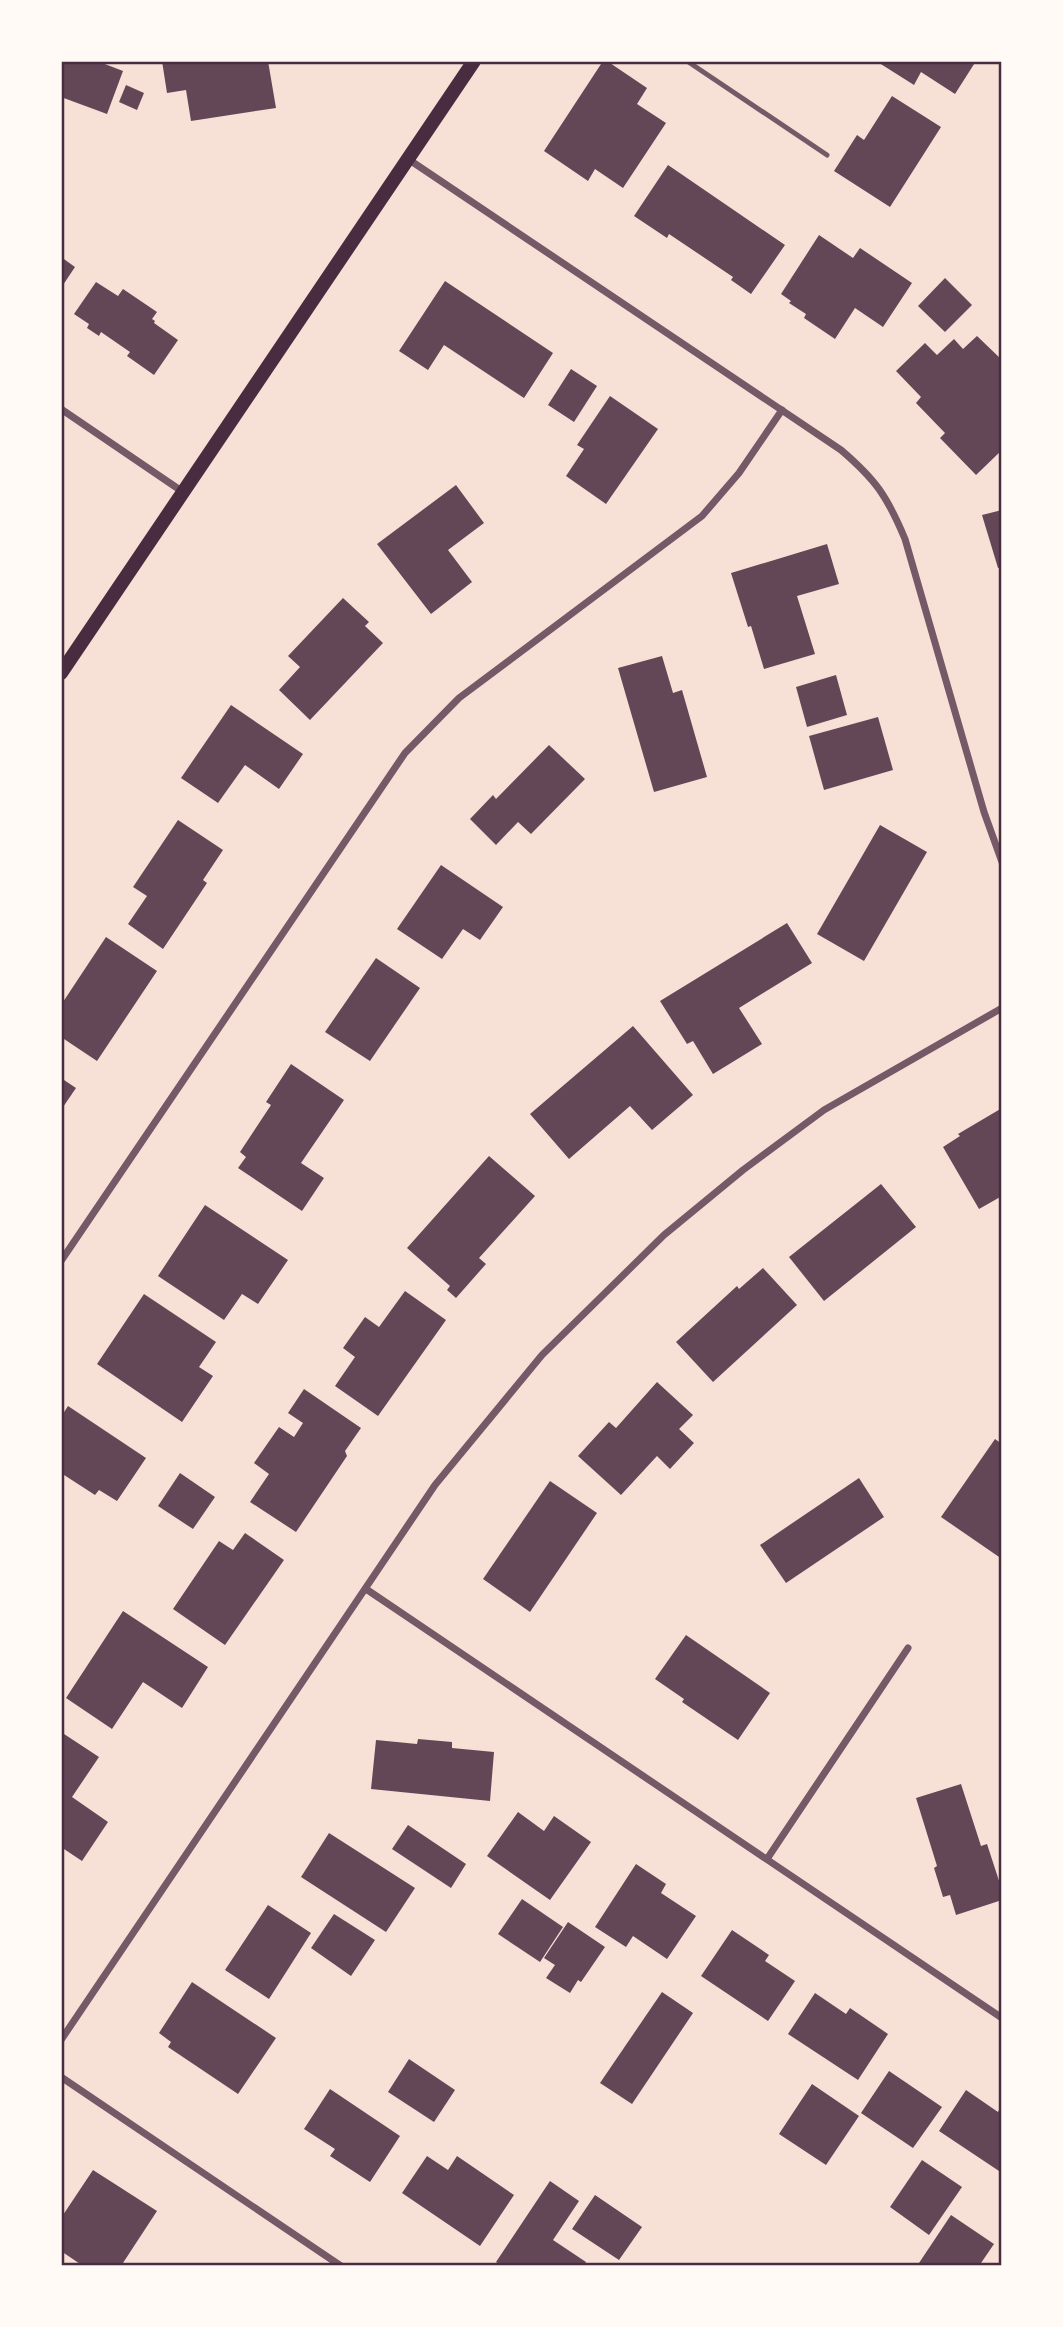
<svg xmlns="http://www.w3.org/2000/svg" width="1063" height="2327" font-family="'Zilla Slab',serif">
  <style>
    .building { fill: #644757 }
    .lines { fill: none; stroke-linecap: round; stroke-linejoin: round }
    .service { stroke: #755966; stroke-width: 5 }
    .minor { stroke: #755966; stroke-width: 7 }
    .secondary { stroke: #4a2c40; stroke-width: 14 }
    .neatline { fill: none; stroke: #4a2c40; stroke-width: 2.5 }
  </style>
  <rect width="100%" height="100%" fill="#f7e1d7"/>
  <g class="building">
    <polygon points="61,61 97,61 123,71 107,114 61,97"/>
    <polygon points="162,61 268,61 276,108 191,121 186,90 167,93"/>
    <polygon points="603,61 607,61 647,88 637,104 666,123 623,188 595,169 588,181 544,151"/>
    <polygon points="876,61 976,61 955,94 921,72 914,85"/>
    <polygon points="126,85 144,93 137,110 119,102"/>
    <polygon points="892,96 941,127 890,207 834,171 857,135 864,140"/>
    <polygon points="668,165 785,245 751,294 731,280 733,277 669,234 667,238 634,216"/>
    <polygon points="819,235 853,258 860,248 912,283 883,327 855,308 835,339 804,318 806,314 789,303 791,301 781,294"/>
    <polygon points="61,257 75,267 61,288"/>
    <polygon points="945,278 972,305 945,332 918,306"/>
    <polygon points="445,281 553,353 524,398 444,345 428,370 399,351"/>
    <polygon points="96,282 118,296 123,289 157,312 152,319 155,321 154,323 178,340 154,375 127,356 130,352 101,332 99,336 87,328 89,324 74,314"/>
    <polygon points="977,336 1002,360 1002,450 976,475 940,438 945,433 916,403 921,397 896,371 925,343 937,355 954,339 963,349"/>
    <polygon points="571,369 597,386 574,422 548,405"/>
    <polygon points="610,396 658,429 606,504 566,476 584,449 577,445"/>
    <polygon points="456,485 484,523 448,550 472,582 431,614 377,544"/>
    <polygon points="1002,510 1002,567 998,568 982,515"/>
    <polygon points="827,544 839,584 797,596 815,654 764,669 751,626 748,627 731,573"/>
    <polygon points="343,598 369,622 365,626 383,643 310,720 279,690 300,667 288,656"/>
    <polygon points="662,656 673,693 682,690 707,777 654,792 618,668"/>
    <polygon points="836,675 847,715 807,727 796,687"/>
    <polygon points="231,705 303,754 279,789 245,765 218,803 181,778"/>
    <polygon points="878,717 893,770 824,790 809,736"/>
    <polygon points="549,745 585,779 531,834 518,822 496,845 470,819 493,795 496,799"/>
    <polygon points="178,820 223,850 203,880 207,883 163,949 128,924 147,896 133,887"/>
    <polygon points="880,825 927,852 864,961 817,934"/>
    <polygon points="441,865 503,907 480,940 463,929 442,959 397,929"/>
    <polygon points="787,923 812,963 739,1008 762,1044 713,1074 693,1041 687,1044 660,1001"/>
    <polygon points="106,937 157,971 97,1061 61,1037 61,1005"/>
    <polygon points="376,958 420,988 370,1061 325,1032"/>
    <polygon points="633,1026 693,1095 652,1130 630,1106 569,1159 530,1114"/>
    <polygon points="291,1064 344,1100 301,1163 324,1178 302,1211 238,1168 246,1157 240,1152 271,1105 266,1102"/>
    <polygon points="61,1078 76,1088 61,1110"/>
    <polygon points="1002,1108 1002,1196 979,1209 943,1147 960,1136 958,1134"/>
    <polygon points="489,1156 535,1196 479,1258 486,1264 456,1298 447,1290 450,1286 407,1248"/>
    <polygon points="881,1184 916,1227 824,1301 789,1257"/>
    <polygon points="205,1205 288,1260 258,1304 242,1294 224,1320 158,1276"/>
    <polygon points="763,1268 797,1305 713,1382 676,1342 737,1286 739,1289"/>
    <polygon points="405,1291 446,1320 378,1416 335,1386 355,1357 343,1348 365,1317 379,1327"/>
    <polygon points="144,1294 216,1342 199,1367 213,1376 182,1422 97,1364"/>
    <polygon points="657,1382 693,1415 679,1429 694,1443 670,1469 657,1456 621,1495 578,1456 609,1422 616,1428"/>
    <polygon points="304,1389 361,1428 345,1451 347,1456 296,1532 250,1502 269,1474 254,1463 279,1427 294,1437 303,1423 288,1413"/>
    <polygon points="68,1406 146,1458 117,1501 99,1490 95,1495 61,1473 61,1417"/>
    <polygon points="995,1439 1002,1444 1002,1559 941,1517"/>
    <polygon points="180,1473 215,1497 193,1529 158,1506"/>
    <polygon points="859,1478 884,1517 786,1583 760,1545"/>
    <polygon points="550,1481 597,1513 530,1612 483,1579"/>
    <polygon points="245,1533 284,1560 225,1645 173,1609 219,1541 233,1550"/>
    <polygon points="123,1611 208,1667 182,1708 143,1682 112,1729 66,1698"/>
    <polygon points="686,1635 770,1693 738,1740 682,1702 684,1699 655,1679"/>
    <polygon points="61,1732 99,1757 72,1797 108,1822 82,1861 61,1847"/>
    <polygon points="418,1739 452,1742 452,1748 494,1752 490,1801 371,1789 376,1740 417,1744"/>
    <polygon points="961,1784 981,1846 987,1844 1002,1890 1002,1900 956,1915 950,1895 943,1897 934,1868 937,1866 916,1798"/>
    <polygon points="518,1812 544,1831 554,1816 591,1842 550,1900 487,1856"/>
    <polygon points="408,1825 466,1864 451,1888 392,1849"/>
    <polygon points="329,1833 415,1888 386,1932 301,1877"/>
    <polygon points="636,1864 666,1884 661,1893 696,1916 667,1959 633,1936 626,1947 595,1927"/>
    <polygon points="522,1899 563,1927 540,1962 498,1934"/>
    <polygon points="268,1905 311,1933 269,1999 225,1970"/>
    <polygon points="334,1914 375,1940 351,1976 311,1948"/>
    <polygon points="568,1922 605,1947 581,1982 578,1980 570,1993 546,1978 555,1965 544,1958"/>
    <polygon points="732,1930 769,1955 765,1961 795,1981 768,2021 701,1976"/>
    <polygon points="192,1982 276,2038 238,2094 168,2047 171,2042 159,2033"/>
    <polygon points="662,1992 693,2013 632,2104 600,2083"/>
    <polygon points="815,1993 846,2014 850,2008 888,2034 858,2080 788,2034"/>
    <polygon points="409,2059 455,2090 434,2122 388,2092"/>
    <polygon points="889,2071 942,2107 913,2148 861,2113"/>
    <polygon points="812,2084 859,2116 826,2165 779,2134"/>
    <polygon points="330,2089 400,2136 370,2182 330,2156 335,2149 304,2129"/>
    <polygon points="966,2090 998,2112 1002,2105 1002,2173 939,2131"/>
    <polygon points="427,2156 448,2170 457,2156 514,2195 480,2246 402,2193"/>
    <polygon points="922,2160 962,2187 929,2235 890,2207"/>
    <polygon points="93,2170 157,2211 121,2266 83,2266 61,2251 61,2218"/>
    <polygon points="550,2181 579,2201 553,2240 586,2262 584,2266 502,2266 496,2262"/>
    <polygon points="595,2195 642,2227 619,2260 572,2229"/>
    <polygon points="951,2215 994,2244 979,2266 917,2266"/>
  </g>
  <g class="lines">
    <polyline class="service" points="687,61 827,155"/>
    <g class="minor">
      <path d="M408 159 841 450C876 480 887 496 905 539L984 812 1002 862"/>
      <polyline points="61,409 183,492"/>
      <polyline points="61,1261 405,753 459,698 702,516 739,473 782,410"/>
      <polyline points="366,1589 1002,2018"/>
      <polyline points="767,1859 908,1648"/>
      <polyline points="61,2040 435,1485 542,1355 664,1235 743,1170 824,1110 1002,1008"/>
      <polyline points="61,2077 341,2266"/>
    </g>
    <polyline class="secondary" points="61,673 474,61"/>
  </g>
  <rect width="1063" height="2327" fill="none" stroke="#fffaf5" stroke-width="126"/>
  <rect x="63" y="63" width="937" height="2201" class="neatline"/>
</svg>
